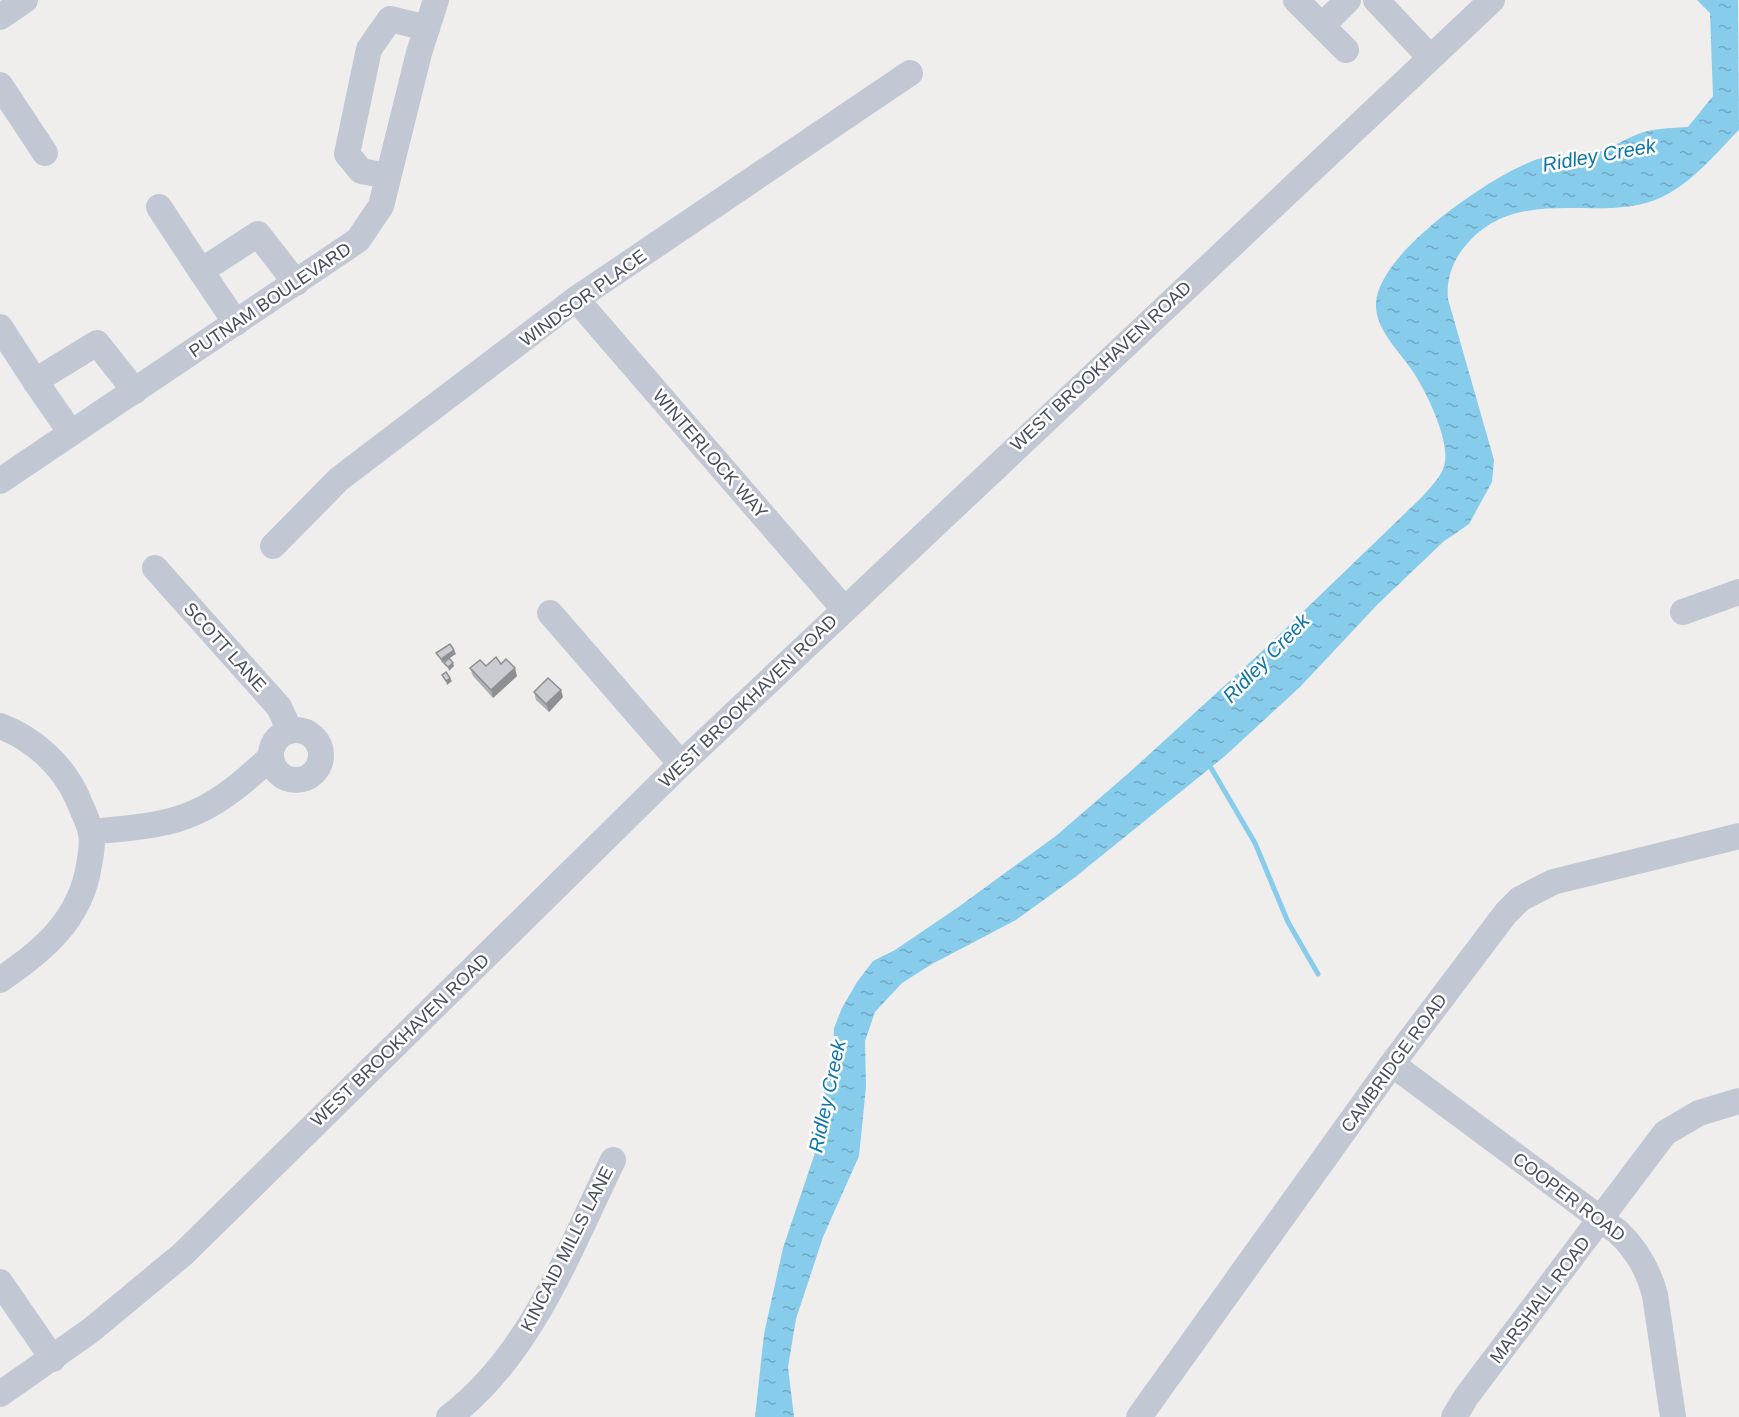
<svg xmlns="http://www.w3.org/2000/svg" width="1739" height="1417" font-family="Helvetica,sans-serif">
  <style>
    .water { fill: url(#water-ripples) }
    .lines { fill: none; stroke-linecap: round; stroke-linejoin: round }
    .stream { stroke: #88ccec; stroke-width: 5 }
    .minor { stroke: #c1c8d3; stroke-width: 26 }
    .wall { fill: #aeafb5 }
    .shaded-wall { fill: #8d8f93 }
    .building { fill: #caccd2; stroke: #8d8f93; stroke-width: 1.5 }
    .labels { text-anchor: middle; stroke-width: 5; stroke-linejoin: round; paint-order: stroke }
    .street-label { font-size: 18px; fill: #464e5b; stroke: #fff }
    .water-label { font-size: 20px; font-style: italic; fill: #0c75a8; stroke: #fff }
  </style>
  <defs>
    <pattern id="water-ripples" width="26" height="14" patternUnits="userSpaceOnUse" patternTransform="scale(1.5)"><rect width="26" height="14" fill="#88ccec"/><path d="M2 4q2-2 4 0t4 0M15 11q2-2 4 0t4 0" fill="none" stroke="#71a8c2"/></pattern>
  </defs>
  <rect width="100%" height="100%" fill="#f0eeed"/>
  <path class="water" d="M1697 0H1738L1739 130C1716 153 1694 181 1664 196 1603 227 1520 181 1466 245 1453 260 1446 279 1448 299L1494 460 1492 482 1469 524 1443 542 1377 605 1300 687 1225 756 1074 878 1016 920 932 964 902 983 875 1012 865 1041 866 1087 859 1156 823 1237 796 1319 788 1367 794 1417H755L764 1334 783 1248 821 1135 825 1083 833 1063 834 1028 842 1008 857 982 873 961 895 950 957 908 1057 835 1131 771 1258 655 1423 496C1431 486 1443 476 1445 462 1449 437 1424 386 1409 366 1397 349 1377 330 1376 307 1373 255 1493 174 1538 159 1558 152 1581 157 1601 151 1614 146 1626 139 1638 134 1653 128 1672 128 1688 127L1713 96 1710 13Z"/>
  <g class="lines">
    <polyline class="stream" points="1207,761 1255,843 1288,922 1318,974"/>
    <g class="minor">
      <polyline points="1296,0 1346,50"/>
      <polyline points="1376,0 1429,56"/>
      <polyline points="0,17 25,0"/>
      <polyline points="1322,26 1348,0"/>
      <polyline points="0,85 45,153"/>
      <polyline points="388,176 361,171 347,154 369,49 390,19 427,28"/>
      <polyline points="159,207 201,271"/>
      <polyline points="576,299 844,609"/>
      <polyline points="236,323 201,271 258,234 296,283"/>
      <polyline points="0,327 35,381"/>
      <polyline points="71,433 35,381 97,343 135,391"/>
      <polyline points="0,481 358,240 381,206 419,53 436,0"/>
      <polyline points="273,546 339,479 576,299 910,73"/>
      <polyline points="155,568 279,707 290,731"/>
      <polyline points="1683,612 1739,592"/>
      <polyline points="550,613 681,764"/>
      <path d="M0 726C34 739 63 765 78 799 82 810 89 822 91 833 93 844 91 854 89 865 81 919 43 951 0 980"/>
      <circle cx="296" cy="755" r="25"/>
      <path d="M91 832C125 828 164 827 196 812 224 800 249 777 271 757"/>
      <path d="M1392 1064 1618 1232C1637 1250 1648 1269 1655 1295L1673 1417"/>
      <polyline points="0,1282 53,1359"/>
      <polyline points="0,1394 90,1331 183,1254 681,764 1492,0"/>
      <path d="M449 1417C531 1355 569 1250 613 1160"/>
      <polyline points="1139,1417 1392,1064 1506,913 1520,899 1553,882 1739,836"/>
      <polyline points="1454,1417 1466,1397 1665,1133 1699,1113 1739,1101"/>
    </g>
  </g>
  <g class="wall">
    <polygon points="501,664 517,676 493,698 473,676 470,668"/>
    <polygon points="534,692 563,697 549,712 536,700"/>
  </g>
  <g class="shaded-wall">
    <polygon points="454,650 456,654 442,663 441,659"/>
    <polygon points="453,663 454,666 449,671 448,667"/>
    <polygon points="515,668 517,676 493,698 491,690"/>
    <polygon points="450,678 452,681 447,685 446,681"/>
    <polygon points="561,690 563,697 549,712 546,704"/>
  </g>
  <g class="building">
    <polygon points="450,644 454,650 441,659 436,653"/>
    <polygon points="496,657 501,664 506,659 515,668 491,690 470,668 480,660 486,666"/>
    <polygon points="449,658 453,663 448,667 444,663"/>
    <polygon points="446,672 450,678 446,681 442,675"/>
    <polygon points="548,678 561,690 546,704 534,692"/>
  </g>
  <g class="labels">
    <g class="street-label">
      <text transform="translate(583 298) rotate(-36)" y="6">WINDSOR PLACE</text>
      <text transform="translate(270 300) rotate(-34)" y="6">PUTNAM BOULEVARD</text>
      <text transform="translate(1101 366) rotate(-43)" y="6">WEST BROOKHAVEN ROAD</text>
      <text transform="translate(710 454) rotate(49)" y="6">WINTERLOCK WAY</text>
      <text transform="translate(225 647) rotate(48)" y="6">SCOTT LANE</text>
      <text transform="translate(748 701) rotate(-44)" y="6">WEST BROOKHAVEN ROAD</text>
      <text transform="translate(400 1040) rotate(-44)" y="6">WEST BROOKHAVEN ROAD</text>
      <text transform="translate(1394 1063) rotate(-54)" y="6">CAMBRIDGE ROAD</text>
      <text transform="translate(1569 1197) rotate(37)" y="6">COOPER ROAD</text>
      <text transform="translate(567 1249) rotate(-63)" y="6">KINCAID MILLS LANE</text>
      <text transform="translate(1540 1300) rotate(-53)" y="6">MARSHALL ROAD</text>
    </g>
    <g class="water-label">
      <text transform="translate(1599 155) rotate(-10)" y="7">Ridley Creek</text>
      <text transform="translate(1266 658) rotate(-46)" y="7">Ridley Creek</text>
      <text transform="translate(827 1096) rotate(-78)" y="7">Ridley Creek</text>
    </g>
  </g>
</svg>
